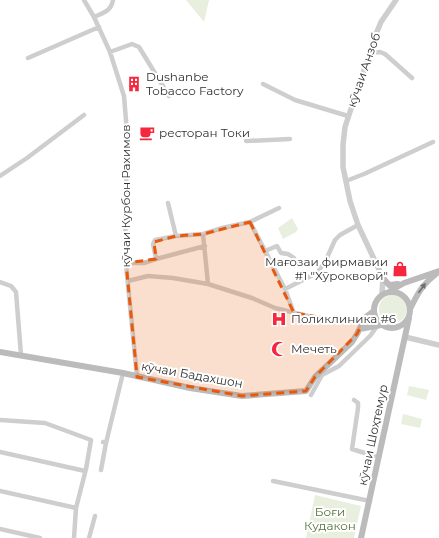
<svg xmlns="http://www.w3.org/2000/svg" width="439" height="538" font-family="Montserrat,sans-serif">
<rect width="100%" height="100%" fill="#fff"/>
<!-- green -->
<path fill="#e8efde" d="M186 0H209L204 22Z
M292 218 298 229 296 232 283 239 278 228Z
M379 309a14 14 0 1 1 28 0a14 14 0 1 1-28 0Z
M409 386 429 390 426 400 407 395Z
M403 414 422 419 420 428 401 424Z
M315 495 361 506 354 538H306Z"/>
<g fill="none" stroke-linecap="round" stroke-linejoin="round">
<!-- minor -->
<path stroke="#cecece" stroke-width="4.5" d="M84 0 94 17 110 52 124 96 128 145 125 205 126 265 137 377
M94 17C104 13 111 11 113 0
M110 52 132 44 139 47 169 96
M369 53 380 52 385 54 412 78
M28 58 99 27
M263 84 295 100 348 116
M246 141 290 139
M0 176 27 158 84 115
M346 181 364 174 433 142
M168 203 176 236
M250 222 285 289 294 313
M203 234 208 284
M265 251 277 246 281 253 288 254 294 258
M156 259 205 246
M126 263H144L156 259 153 244 155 240 176 236 203 234 222 228 250 222 279 208
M317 273 326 279 333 278
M128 281 148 276 173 278 208 284 252 298 275 308 308 316 341 321 364 320
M0 282 11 286 16 292 21 355
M285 289 317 273 326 260 335 240 340 235 358 225
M311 395 322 375 339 366 370 336 378 325
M354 400 358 403V408L352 449 374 456
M0 420 45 423 91 440 86 469 76 508 74 538
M103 442 106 443 123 373
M0 452 85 471
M101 470 106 443
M273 481 370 501
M0 491 76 508
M0 529 40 538
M89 538 95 516"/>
<!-- tertiary -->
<path stroke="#cecece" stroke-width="5.5" d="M382 294 383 278 358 225 350 201 343 167V145L345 127 376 34 381 22 396 0
M405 337 439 345"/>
<!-- secondary -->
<path stroke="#bbb" stroke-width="6" d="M383 278 389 285 398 284
M390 291 404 283 439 271
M374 310a18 18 0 1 1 36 0a18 18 0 1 1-36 0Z
M410 309C418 293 422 285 436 274
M360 329 381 325
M0 352 123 373 190 388 242 396 306 391 315 377 352 342 357 334 366 317 374 311
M361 538 409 318"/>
</g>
<!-- one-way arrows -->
<defs><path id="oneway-solid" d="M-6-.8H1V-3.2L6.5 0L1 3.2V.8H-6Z"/></defs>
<use fill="#6f6f6f" href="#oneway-solid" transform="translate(422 288) rotate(-54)"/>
<!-- marked area -->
<path fill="#e8590c" fill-opacity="0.2" stroke="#e8590c" stroke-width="3" stroke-dasharray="8 5" stroke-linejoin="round" d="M250 222 294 313 341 321 364 320 357 334 315 377 306 391 242 396 137 377 126 263 156 259 154 242 176 236 203 234Z"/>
<!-- icons -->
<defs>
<g id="building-bare" transform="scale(1.2)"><path d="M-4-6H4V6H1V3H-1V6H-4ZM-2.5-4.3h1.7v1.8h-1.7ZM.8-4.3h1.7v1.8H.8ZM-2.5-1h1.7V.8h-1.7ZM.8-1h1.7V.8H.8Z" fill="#f4273d" stroke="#fff" stroke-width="2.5" paint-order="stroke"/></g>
<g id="cafe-bare" transform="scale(1.2)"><path d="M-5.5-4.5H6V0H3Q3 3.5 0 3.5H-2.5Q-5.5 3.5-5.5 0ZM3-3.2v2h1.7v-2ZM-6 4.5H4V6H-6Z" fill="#f4273d" stroke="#fff" stroke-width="2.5" paint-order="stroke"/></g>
<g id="shop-bare" transform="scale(1.2)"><path d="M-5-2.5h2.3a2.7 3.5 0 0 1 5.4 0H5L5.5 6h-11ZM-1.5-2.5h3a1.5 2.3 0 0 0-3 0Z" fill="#f4273d" stroke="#fff" stroke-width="2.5" paint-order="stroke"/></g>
<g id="hospital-bare" transform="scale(1.2)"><path d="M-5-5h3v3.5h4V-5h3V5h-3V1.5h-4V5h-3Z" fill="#f4273d" stroke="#fff" stroke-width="2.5" paint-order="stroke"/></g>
<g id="mosque-bare" transform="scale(1.2)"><path d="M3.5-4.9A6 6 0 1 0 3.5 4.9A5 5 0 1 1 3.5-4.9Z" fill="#f4273d" stroke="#fff" stroke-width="2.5" paint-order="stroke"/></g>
</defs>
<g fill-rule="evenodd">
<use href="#building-bare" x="134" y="84"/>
<use href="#cafe-bare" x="147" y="133"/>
<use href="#shop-bare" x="400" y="269"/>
<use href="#hospital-bare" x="279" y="319"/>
<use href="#mosque-bare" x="279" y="349"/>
</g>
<g text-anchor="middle" stroke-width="4" stroke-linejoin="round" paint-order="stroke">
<!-- street labels -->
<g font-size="12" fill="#313131" stroke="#fff">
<text transform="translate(364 70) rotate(-71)" y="4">кӯчаи Анзоб</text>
<text transform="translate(126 196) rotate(-90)" y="4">кӯчаи Курбон Рахимов</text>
<text transform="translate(192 375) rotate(10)" y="4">кӯчаи Бадахшон</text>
<text transform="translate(373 435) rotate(-78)" y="4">кӯчаи Шоҳтемур</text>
</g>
<!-- poi labels -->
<g font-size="12" fill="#313131" stroke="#fff" text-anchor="start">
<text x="146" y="81">Dushanbe<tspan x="146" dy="14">Tobacco Factory</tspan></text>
<text x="159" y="137">ресторан Токи</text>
<text x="388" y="266" text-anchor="end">Мағозаи фирмавии<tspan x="388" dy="14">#1 "Хӯрокворӣ"</tspan></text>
<text x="291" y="323">Поликлиника #6</text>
<text x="291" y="353">Мечеть</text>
</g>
<!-- park labels -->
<g font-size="12" fill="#55713a" stroke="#fff">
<text x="330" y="516">Боғи<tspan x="330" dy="14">Кудакон</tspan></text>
</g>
</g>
</svg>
